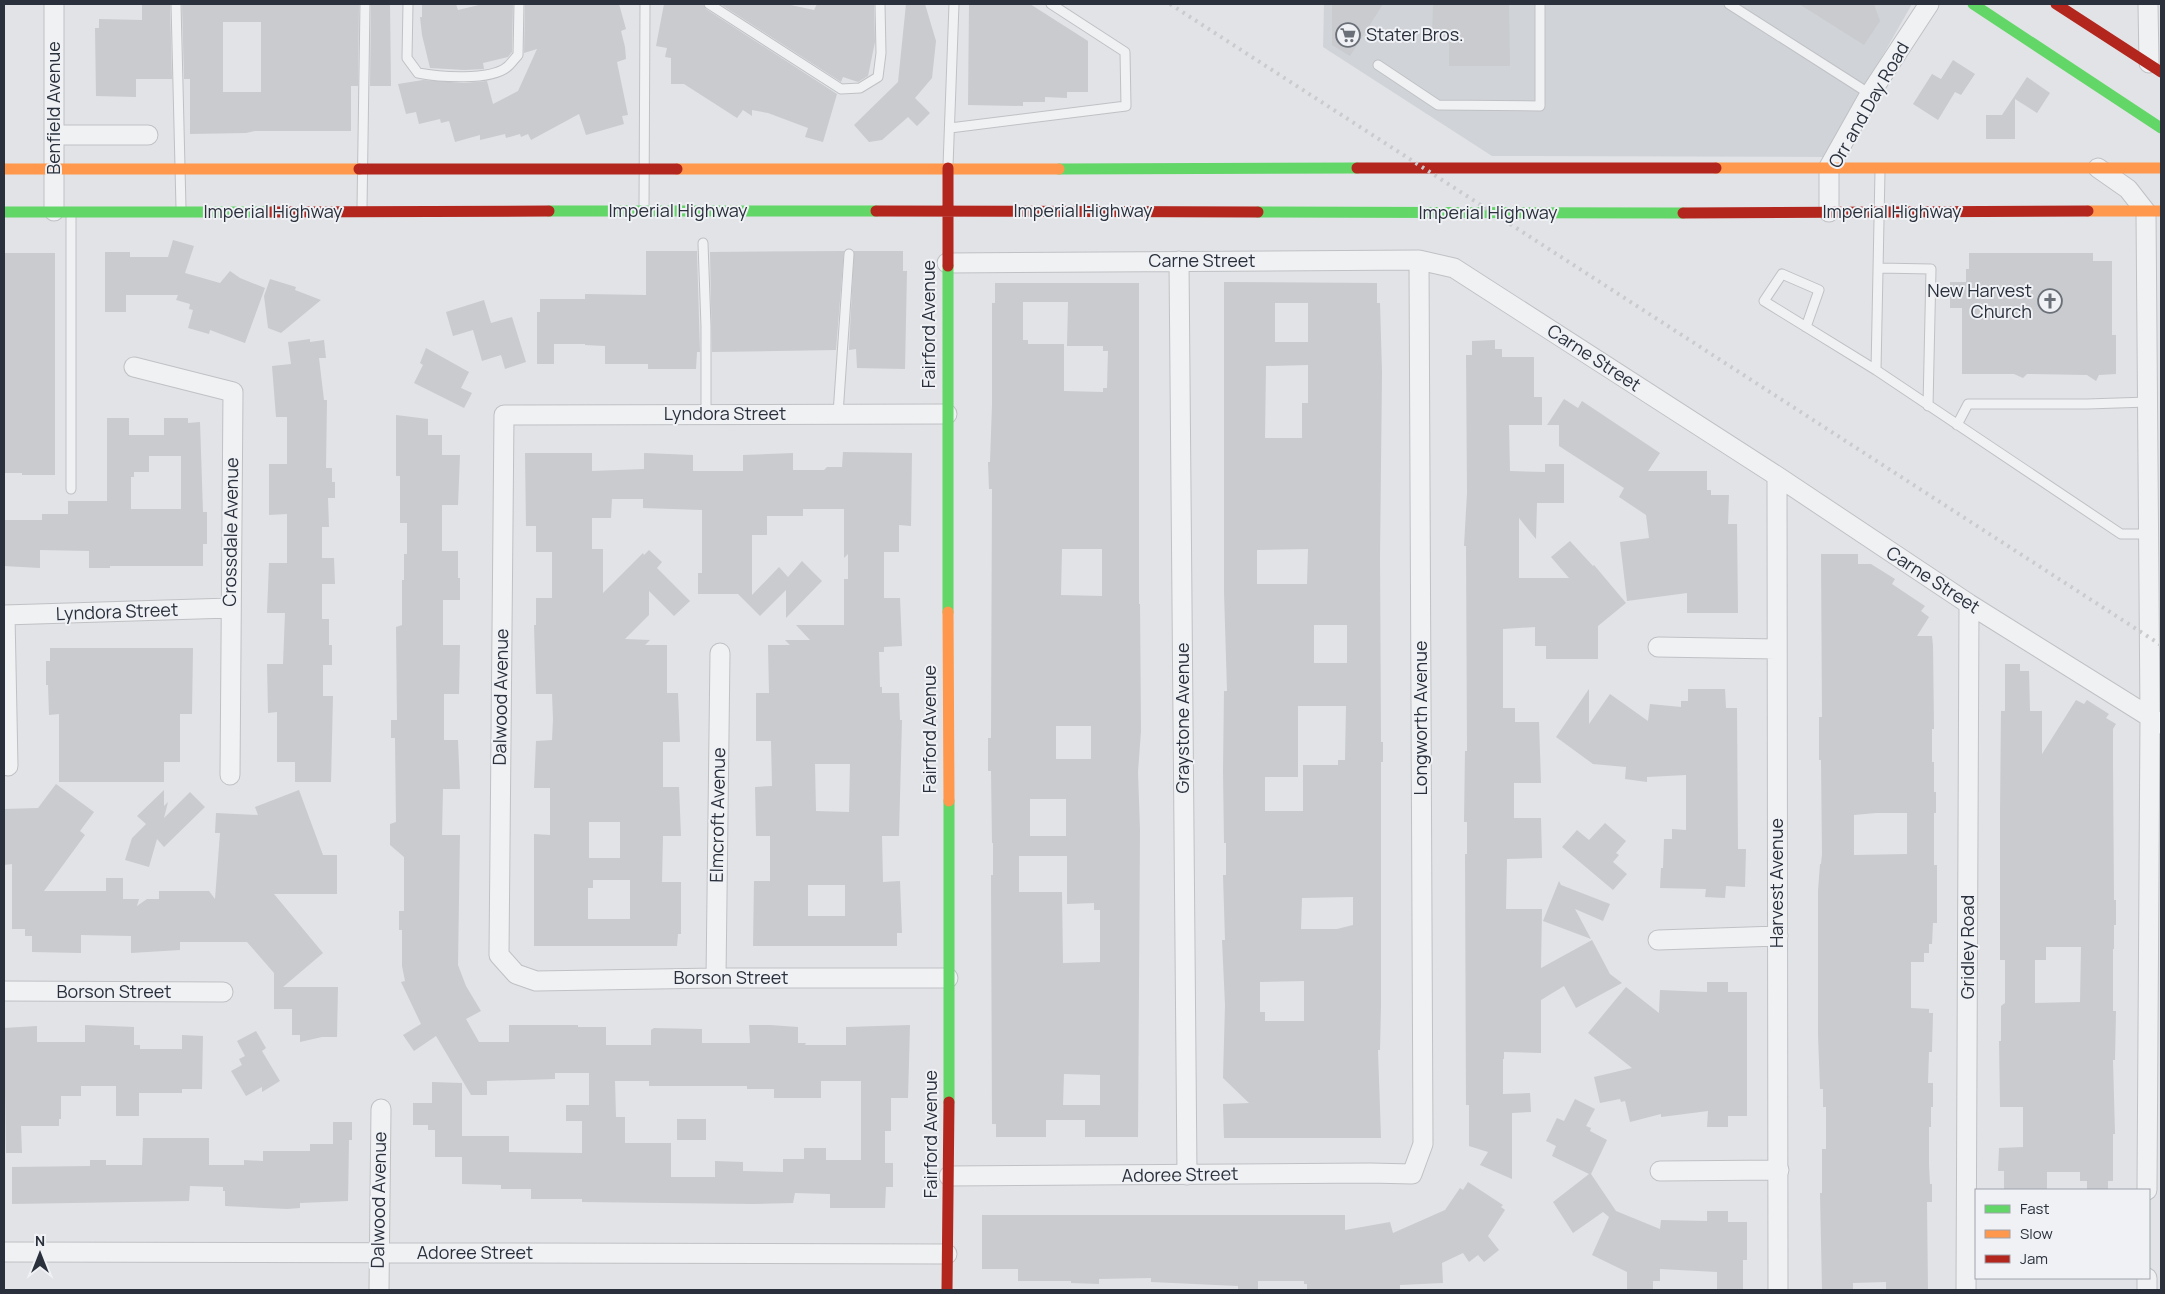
<svg xmlns="http://www.w3.org/2000/svg" width="2165" height="1294" font-family="Manrope,sans-serif">
<rect width="100%" height="100%" fill="#e1e3e6"/>
<!-- built -->
<path fill="#d0d3d8" d="M1324 4H1912L1825 157 1492 156 1323 47Z"/>
<!-- building -->
<path fill="#c9cbce" fill-rule="evenodd" d="M142 4H170L172 79H136V97L96 96 95 28H99V19L142 20Z
M182 4H359L358 86H351V131H255L246 133 190 134V79H184ZM223 22H261V92H223Z
M371 4H390L391 86H370Z
M422 4H456L458 10 483 4H513L512 52 508 57 483 63 484 69 464 70 430 68 422 35 420 17H422Z
M525 4H619L626 29 621 31 625 47 626 59 617 62 628 115 622 116 624 124 586 135 579 114 531 140 528 134 521 137 520 134 506 138 505 134 480 140V135L455 142 449 121 441 123 440 119 419 124 416 112 406 114 398 84 423 80 464 83 487 81 493 104 518 91 537 49 524 53Z
M664 4H703L706 9 837 94 823 142 805 137 808 128 768 113 752 110V116L743 110 737 118 684 84H671V58L665 57 667 48 656 46Z
M720 4H786L814 10 817 4H874L875 42 868 76 858 82 843 77 841 82Z
M906 4H925L936 41 932 78 915 98 930 113 917 126 908 117 882 140 869 142 854 125 898 82Z
M969 4H1030L1088 41V92H1067V98L1045 97V102H1023V106L968 105Z
M1332 4H1383L1350 56 1332 45Z
M1433 4H1509L1510 66H1449V36H1432Z
M1799 4H1874L1880 21 1864 45Z
M1953 60 1975 74 1961 95 1955 92 1938 120 1913 104 1932 74 1941 79Z
M2027 77 2050 93 2037 113 2015 99V139H1986V115H2002Z
M173 240 194 246 185 273 220 283 230 271 240 278 265 288 245 343 210 330 209 334 188 328 193 310 189 309 190 304 176 300 178 295H126V312H105V252H130V257H168Z
M646 251H697L700 352H697L696 369H648V364H605V346L585 345V344H554V364H537V312H540V299H585V294L646 295Z
M844 251 836 350 712 352 710 252Z
M854 251H903V271H907L905 369 857 368 856 349 849 350Z
M4 253H55V475H22V473H4Z
M1969 253H2093V261H2112V335H2116V374L2099 375 2096 381 2087 375 2027 374 2023 378 2014 374H1962V308H1950V282H1966V269H1969Z
M270 279 296 287 295 290 321 300 281 333 268 328 264 296Z
M1224 282 1377 283V303H1380L1382 373 1380 557 1381 742H1383V762H1381V1005L1380 1050H1378L1381 1138H1224L1223 1104 1249 1103 1223 1078 1225 1005 1222 940H1225L1223 875H1226V843H1224L1223 771 1224 691H1227L1224 592ZM1275 303H1308V342H1275ZM1308 365V403H1302V438H1265L1266 366ZM1308 549 1307 584H1257V550ZM1314 625H1347V663H1314ZM1298 706H1346L1345 760H1338V765H1303V811H1265V777H1298ZM1353 897V925L1337 929H1301L1302 898ZM1304 981V1021H1265V1012H1260V982Z
M995 283H1139V604H1140L1141 731 1138 772 1140 831 1138 1137H1085V1120H1046V1137H996V1124H992L991 875H993V843H992L991 771H988V738H991L992 489H989L988 462H990L992 405V303H995ZM1023 302H1068L1067 346H1103V351H1108L1107 388H1103V392L1064 391V344H1028V340H1023ZM1062 549H1102V596L1061 595ZM1056 726H1091V759H1056ZM1030 799H1066V836H1030ZM1019 856H1067V904L1094 903V910H1100V962L1063 963 1062 892H1019ZM1064 1074 1100 1075V1105H1063Z
M484 300 491 323 512 317 526 362 505 369 501 355 482 361 473 330 453 336 446 312Z
M310 339V342L324 340 326 358H319L324 400H327L326 468H332V482H335V498H328L329 527H322V558H334L335 584H322V619H329V645H332V665H323V696H333L331 782H295V762H277V712L268 713 267 664H283L285 613H267L269 563H287V514L269 515V464H287V417H276L272 366 291 364 288 342Z
M1495 340V349H1502V357H1534V397H1542V425H1509L1510 471 1545 472V464H1564V503H1537L1536 539 1519 518V578H1569L1551 557 1570 541 1593 566 1594 565 1626 603 1598 626V659H1546V646H1535V627L1503 629V708H1515V722H1539L1541 783H1514V818H1541L1542 858 1507 859 1506 909H1542L1541 968 1592 940 1610 974 1622 983 1576 1008 1564 986 1541 1000V1053L1504 1052V1059H1503V1094L1530 1093 1531 1112 1512 1113V1179L1480 1165 1488 1152 1469 1146V1105H1466L1465 854H1467V822H1464L1465 751H1467L1466 546H1464L1467 493 1466 355H1472V341Z
M426 348 469 372 461 388 472 393 464 408 414 383 423 365 420 363Z
M1564 399 1578 408 1582 401 1660 453 1648 471H1707V490H1711V495H1729L1728 524H1737L1738 613H1687V593L1627 601 1620 542 1649 538 1646 515 1619 497 1624 488 1559 446V425H1547Z
M396 415 428 419V435H442V455H460L458 505H442V551H458V578H460V600H443V645H460L459 694H444V740H458L460 789H443L442 835H460L458 965 466 986 481 1011 466 1019 479 1042H509V1025H578V1027H606V1045H651V1030L654 1028 702 1029V1043H750L749 1025H770L798 1027V1043H806L805 1045H846V1027L910 1025 908 1098H891V1131H885V1163H893V1187H886L885 1208H830V1194L795 1193 793 1203 754 1204 582 1202V1199H531V1189H501V1185L462 1184V1157H435V1130H428V1125H413V1103H432V1082L462 1083V1136H509V1152L582 1153V1121H566V1105H589V1073H555V1079L487 1081V1095H471L436 1036 414 1051 403 1035 421 1024 401 982 405 981 402 966V930H399V911H404V857L390 845V824L396 822 395 738H391V720H397L396 627 402 625V580H404V554H407V523H400V476H396ZM615 1081H649V1086H747V1089H774V1098H821V1081H861V1160H826V1148H804V1159H783V1172L743 1171V1162L715 1161V1177H671V1143H625V1117H616Z
M107 418H129V435H164V418H188V423L200 422 203 512H207V544H203V566H110V568H89V551L40 550V568L4 566V520H42V514H68V501H107ZM149 456H181V509H131V477H134V472H149Z
M843 452 912 453 911 526 899 525V552H884V598H900L902 646 884 647V652H879L880 687H882V693H899L900 720H902L899 836H882L883 882 900 881 902 933H897V946H753L754 881H770V836H756L755 787 772 786 771 741H756V693H769L768 645H790L785 640H810L796 625H844V579H848V554L844 558V509H803V516H767V535H752V595L779 567 788 577 802 561 822 581 786 618V590L760 616 738 594H698V573H702V510L643 508V499H612L611 518H592V549H603V593L643 553 644 555 649 550 662 562 657 568 690 601 674 616 649 591V615L625 639 650 640 645 645H667V693H678L680 742H663V787H679L681 836H663L662 882H681V934H678L677 946H534V834L550 835V788H534L536 741 552 740 553 719 552 694H536L534 625H536V598H552V552H536V526H526L525 453H592V471L644 469V453L693 455V471H743V455L793 453V470H824L827 467H842ZM815 764H850L849 812 816 811ZM589 822H620V858H589ZM593 880H630V919H588V888H593ZM808 885H845V916H808Z
M1821 554H1858V564H1871L1895 579 1892 584 1925 606 1921 611 1929 617 1917 636H1932L1933 646 1934 729H1932V762H1934V792H1936V813H1934V865H1937V923H1933L1932 944H1929V953H1924V962H1911V1008L1929 1009V1013H1933L1932 1052H1929L1928 1083H1933V1107H1931V1127H1929V1165L1930 1184H1932V1202H1927L1928 1290 1886 1289V1282L1853 1283V1290H1822L1820 1193H1822V1149H1826V1107H1823V1089H1820L1818 1034V891L1820 864H1821L1822 854 1821 760H1819V717H1822ZM1876 813H1907V854L1854 855V815Z
M50 648H193L192 714H180V762H164V782H59V714L49 715 48 685H46V661H50Z
M2005 664H2020V671H2029L2030 711H2042V754L2076 700 2084 704 2087 700 2109 714 2106 718 2116 724 2113 729V766L2114 900H2116V925H2114V949H2113V1011H2116L2115 1060H2113L2115 1134H2113V1181H2108V1190H2087V1181H2080V1172H2047V1190H2004V1171H1998L1999 1148 2023 1147V1107H2000L1999 1041H2001V1006L2005 1003V960H2000V813L2001 711H2005ZM2046 947H2081L2080 1002 2035 1003V960H2046Z
M1589 689V724L1610 694 1648 721 1650 704 1681 707V701H1688V689H1725L1726 708H1737L1738 849H1746L1745 887 1726 886 1725 898 1705 897 1706 889 1660 888 1661 868H1663L1664 839H1672V829L1686 830V775L1647 777V782L1625 779 1626 767 1593 764 1556 737Z
M56 784 94 812 80 831 85 835 44 891H106V878H123V899H139L137 906 147 899H159V891H209L215 899 220 833H215L216 813 258 815 255 807 299 790 323 855H337V894H274L323 953 283 987H338L337 1037H322L300 1042V1035H292V1009H274V973L247 942H180V950L131 953V936L81 935V953L32 952V936H25V929H12V864L4 865V809L38 808Z
M164 790V806L168 802 164 818 190 792 205 807 164 847 157 839 149 867 125 860 132 838 146 824 137 816Z
M1605 823 1626 841 1616 853 1619 855 1613 862 1627 874 1613 890 1562 847 1577 830 1589 840Z
M1559 881 1561 885 1610 904 1603 921 1575 909 1591 939 1543 921Z
M1707 982H1728V992H1747V1116H1728V1127H1707L1708 1111 1661 1117V1114L1630 1122 1625 1101 1621 1102 1620 1099 1600 1103 1594 1077 1632 1068 1588 1033 1626 987 1659 1013 1660 990 1707 992Z
M85 1025 134 1027V1045H140V1049H182V1035L203 1036 202 1089H182V1093H139V1116H116V1086H81V1096H61V1119H59V1126H21L22 1153H6L4 1028 37 1026V1042H85Z
M256 1031 266 1048 262 1051 280 1081 262 1092V1087L246 1096 231 1071 242 1065 239 1059 245 1056 237 1041Z
M1575 1099 1595 1109 1586 1126 1591 1128 1590 1131 1607 1140 1591 1174 1616 1211 1660 1229 1661 1220 1707 1221V1211H1728V1222H1747V1260H1743V1290H1717V1272L1660 1269V1281H1653V1290H1627V1272L1592 1255 1609 1217 1603 1212 1573 1233 1553 1202 1589 1174 1552 1156 1556 1146 1546 1141 1557 1118 1564 1121Z
M677 1119H706V1140H677Z
M333 1122H352V1140H349L348 1201 300 1203V1208L287 1209 225 1206V1191H223V1187L190 1186 189 1201 12 1204V1167L90 1166V1160H106V1165H142L143 1138H209V1165H244V1160L263 1161V1151H310V1144H333Z
M1468 1182 1503 1205 1501 1207 1505 1210 1488 1236 1499 1250 1484 1262 1478 1255 1469 1262 1463 1253 1442 1263 1443 1283 1400 1285V1290H1307V1284H1304V1281H1258V1290H1238V1286L1151 1282V1278L1099 1279V1284L1071 1283V1281H1018V1269H982V1215H1345V1230L1390 1222 1393 1233 1445 1210 1460 1188 1463 1190Z"/>
<g fill="none" stroke-linecap="round" stroke-linejoin="round">
<!-- lane casing -->
<g stroke="#bfc1c4" stroke-width="11">
<path id="lane" d="M176 4 181 208
M408 4 407 58 418 73C439 77 490 81 507 67 511 64 514 59 518 55L519 4
M709 4 841 89 860 88 878 77 881 53 880 4
M1729 4 1870 94
M1378 65 1438 105 1540 106V4
M950 128 1126 106 1125 52 1051 4
M948 166 954 4
M1880 171 1876 370 2121 534H2149
M362 208 365 4
M644 209 645 4
M71 214V489
M703 243 706 326V415
M1879 268 1931 269 1928 406
M1806 327 1819 290 1782 274 1764 301 1876 370
M838 414 849 254
M1957 425 1968 404H2087L2148 402"/>
</g>
<!-- street casing -->
<g stroke="#bfc1c4" stroke-width="21">
<path id="street" d="M54 4V211
M2148 4 2149 63
M54 135H148
M2098 168 2128 189 2146 212 2150 716 2147 1190
M1829 212V167L1870 94 1929 4
M1179 261 1187 1175
M947 263 1419 260 1454 268 1777 476 1969 604 2161 724
M134 367 233 392 230 775
M947 414 504 415 499 955 516 974 536 981 716 978H948
M1777 476 1778 1290
M4 615 230 608
M5 615 8 766
M1658 647 1776 649
M1658 940 1778 936
M716 978 720 653
M4 991 223 992
M1660 1171 1779 1170
M949 1176 1370 1173 1412 1174 1423 1144 1419 260
M4 1252 947 1254
M379 1290 381 1109
M1966 1290 1969 604
M2147 1290V1278"/>
</g>
<!-- lane -->
<use href="#lane" stroke="#f0f1f3" stroke-width="9"/>
<!-- street -->
<use href="#street" stroke="#f0f1f3" stroke-width="19"/>
<!-- fast -->
<path stroke="#63d668" stroke-width="11" d="M1973 4 2161 128
M1059 169 1357 168
M549 211H876
M4 212H271
M1258 212 1683 213
M948 266V612
M949 801V1102"/>
<!-- slow -->
<path stroke="#ff974d" stroke-width="11" d="M1716 168H2161
M4 169H359
M677 169H1059
M2088 211H2161
M948 612 949 801"/>
<!-- jam -->
<path stroke="#b3261e" stroke-width="11" d="M2056 4 2161 72
M948 168V266
M1357 168H1716
M359 169H677
M876 211 1258 212
M271 212 549 211
M1683 213 2088 211
M947 1290 949 1102"/>
<!-- rail -->
<path stroke="#c9cbcd" stroke-width="4" stroke-dasharray="2.5 5" stroke-linecap="butt" d="M1170 4 2161 645"/>
</g>
<!-- icons -->
<defs>
<g id="supermarket-ring" transform="scale(1.25)"><circle r="9.5" fill="#eff1f5" stroke="#6a6f78" stroke-width="1.5"/><path d="M-6-5.5h2.5l.6 2H6L4.5 2H-2.5L-4.4-4H-6ZM-1.5 3.2a1.3 1.3 0 1 0 .1 0ZM3 3.2a1.3 1.3 0 1 0 .1 0Z" fill="#6a6f78"/></g>
<g id="church-ring" transform="scale(1.25)"><circle r="9.5" fill="#eff1f5" stroke="#6a6f78" stroke-width="1.5"/><path d="M-1.2-6h2.4v3.5h3.3v2.4h-3.3V6h-2.4V-.1h-3.3v-2.4h3.3Z" fill="#6a6f78"/></g>
</defs>
<g fill-rule="evenodd">
<use href="#supermarket-ring" x="1348" y="35"/>
<use href="#church-ring" x="2050" y="301"/>
</g>
<g text-anchor="middle" stroke-width="4" stroke-linejoin="round" paint-order="stroke">
<!-- poi labels -->
<g font-size="18" fill="#2a313c" stroke="#eff1f5" text-anchor="start">
<text x="1366" y="41">Stater Bros.</text>
<text x="2032" y="297" text-anchor="end">New Harvest<tspan x="2032" dy="21">Church</tspan></text>
</g>
<!-- street labels -->
<g font-size="18" fill="#2a313c" stroke="#eff1f5">
<text transform="translate(1869 105) rotate(-60)" y="6">Orr and Day Road</text>
<text transform="translate(54 108) rotate(-90)" y="6">Benfield Avenue</text>
<text x="678" y="217">Imperial Highway</text>
<text x="1083" y="217">Imperial Highway</text>
<text x="273" y="218">Imperial Highway</text>
<text x="1892" y="218">Imperial Highway</text>
<text x="1488" y="219">Imperial Highway</text>
<text x="1202" y="267">Carne Street</text>
<text transform="translate(929 324) rotate(-90)" y="6">Fairford Avenue</text>
<text transform="translate(1594 358) rotate(33)" y="6">Carne Street</text>
<text x="725" y="420">Lyndora Street</text>
<text transform="translate(231 532) rotate(-89)" y="6">Crossdale Avenue</text>
<text transform="translate(1933 580) rotate(33)" y="6">Carne Street</text>
<text transform="translate(117 612) rotate(-2)" y="6">Lyndora Street</text>
<text transform="translate(501 697) rotate(-89)" y="6">Dalwood Avenue</text>
<text transform="translate(1183 718) rotate(-90)" y="6">Graystone Avenue</text>
<text transform="translate(1421 718) rotate(-90)" y="6">Longworth Avenue</text>
<text transform="translate(930 729) rotate(-90)" y="6">Fairford Avenue</text>
<text transform="translate(718 815) rotate(-89)" y="6">Elmcroft Avenue</text>
<text transform="translate(1777 883) rotate(-90)" y="6">Harvest Avenue</text>
<text transform="translate(1968 947) rotate(-90)" y="6">Gridley Road</text>
<text x="731" y="984">Borson Street</text>
<text x="114" y="998">Borson Street</text>
<text transform="translate(931 1134) rotate(-90)" y="6">Fairford Avenue</text>
<text transform="translate(1180 1175) rotate(-1)" y="6">Adoree Street</text>
<text transform="translate(379 1200) rotate(-89)" y="6">Dalwood Avenue</text>
<text x="475" y="1259">Adoree Street</text>
</g>
</g>
<!-- border -->
<rect width="2165" height="1294" fill="none" stroke="#2a313c" stroke-width="10"/>
<!-- legend -->
<rect x="1975" y="1189" width="175" height="90" fill="#eff1f5" stroke="#a0a4ab"/>
<rect x="1985" y="1205" width="25" height="8" fill="#63d668" stroke="#a0a4ab"/>
<text x="2020" y="1214" font-size="15" fill="#2a313c">Fast</text>
<rect x="1985" y="1230" width="25" height="8" fill="#ff974d" stroke="#a0a4ab"/>
<text x="2020" y="1239" font-size="15" fill="#2a313c">Slow</text>
<rect x="1985" y="1255" width="25" height="8" fill="#b3261e" stroke="#a0a4ab"/>
<text x="2020" y="1264" font-size="15" fill="#2a313c">Jam</text>
<!-- north arrow -->
<g transform="translate(40 1254)" stroke="#eff1f5" stroke-width="4" paint-order="stroke">
<path d="M0-4L9 19L0 12L-9 19Z" fill="#2a313c"/>
<text y="-8" font-size="14" font-weight="bold" text-anchor="middle" fill="#2a313c">N</text>
</g>
</svg>
